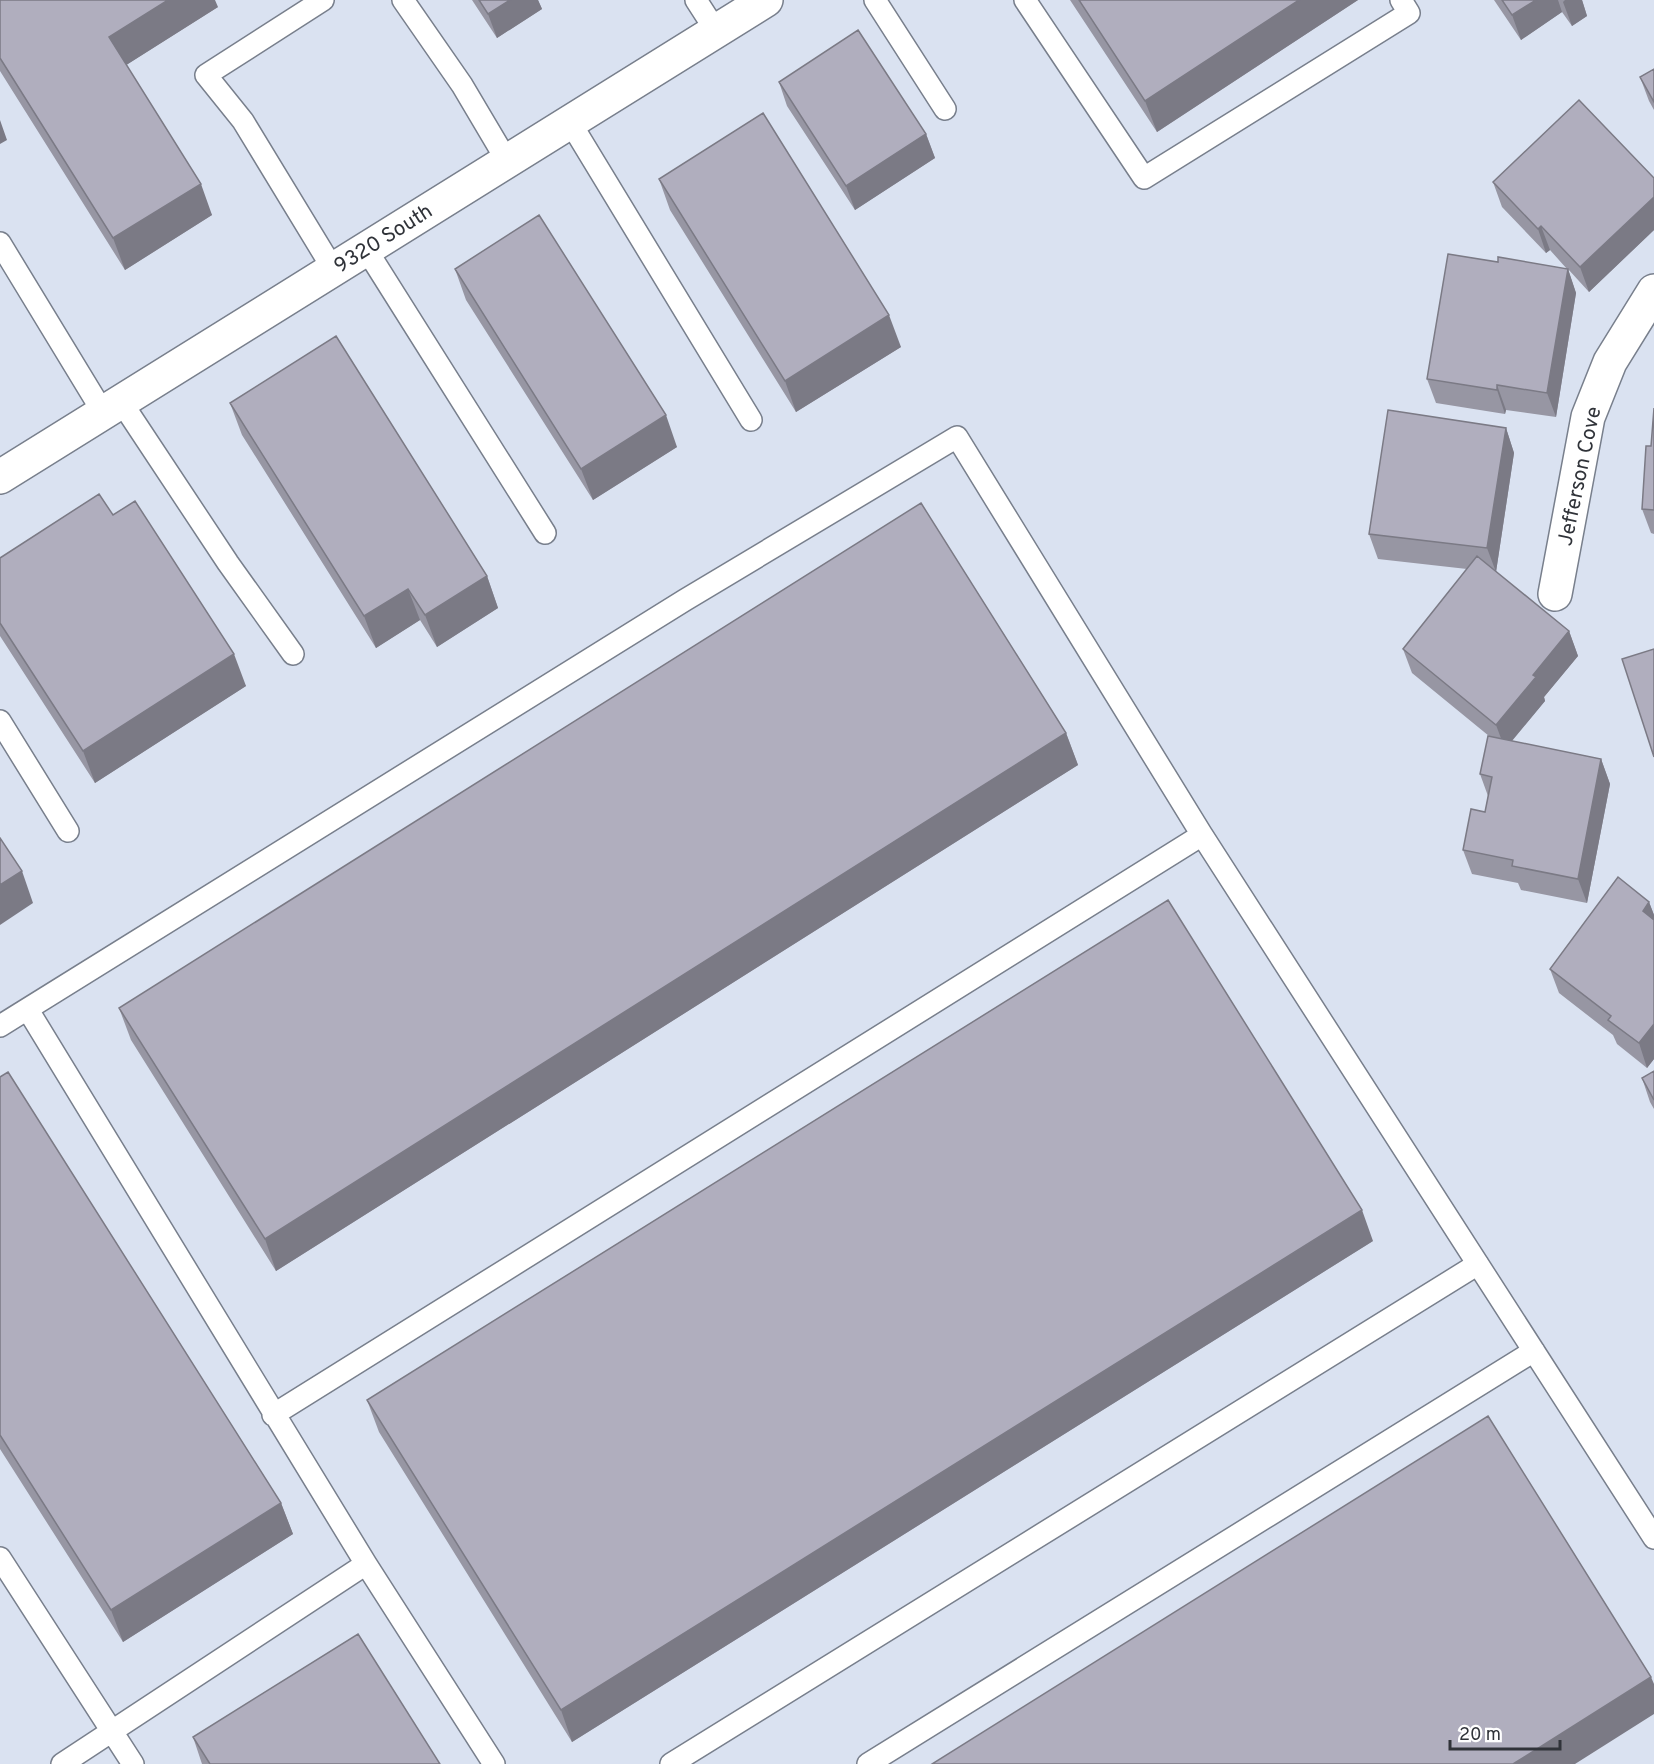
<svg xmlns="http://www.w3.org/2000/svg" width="1654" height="1764" font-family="Overpass,sans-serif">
<rect width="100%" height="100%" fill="#dae2f1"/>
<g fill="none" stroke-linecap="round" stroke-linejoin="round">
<!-- lane casing -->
<g stroke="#787f8c" stroke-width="24">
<path id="lane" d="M323 0 206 75 243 121 333 269
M403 0 462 85 507 161
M696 0 716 31
M875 0 945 109
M1025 0 1144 178 1409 13 1401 0
M570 122 751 420
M0 243 104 414
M366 249 545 533
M122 403 228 563 293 654
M0 721 68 831
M28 1010 366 1564 494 1764
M0 1026 685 600 957 437 1202 835
M273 1415 1202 835 1654 1538
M0 1558 133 1764
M62 1764 366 1564
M671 1764 1478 1264
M868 1764 1534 1351"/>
</g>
<!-- street casing -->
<g stroke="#787f8c" stroke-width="36">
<path id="street" d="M0 477 766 0
M1555 594 1588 417 1610 362 1654 291"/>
</g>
<!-- lane -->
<use href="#lane" stroke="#fff" stroke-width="21"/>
<!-- street -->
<use href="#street" stroke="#fff" stroke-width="33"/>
</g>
<!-- wall -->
<path fill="#9796a3" d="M0 0 218 7 126 65 212 215 125 270 0 71Z
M472 0H538L542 9 497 38Z
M1070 0H1358L1157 132Z
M1494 0H1582L1587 16 1572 26 1562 12 1521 40Z
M1654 69V110L1649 101 1640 77Z
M779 82 926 134 935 158 855 210 787 106Z
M1654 178V230L1589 292 1568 269 1576 293 1556 417 1506 410 1505 414 1436 403 1427 379 1498 262 1567 269 1550 250 1546 253 1502 207 1493 182Z
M659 179 901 347 796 412 670 210Z
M455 269 677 447 593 500 466 300Z
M230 403 487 576 498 608 437 647 420 620 376 648 242 435Z
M1654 408V534L1651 533 1642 509 1651 446Z
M1506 428 1514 453 1496 572 1569 631 1578 656 1544 697 1545 701 1512 741 1601 759 1610 784 1587 903 1521 890 1518 883 1472 874 1463 850 1485 812 1488 796 1480 774 1489 736 1412 673 1403 649 1467 569 1378 559 1369 534Z
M113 515 246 686 95 783 0 636V558Z
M1066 733 1078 765 276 1271 131 1040 119 1008Z
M1649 902 1654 915V1059L1647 1068 1617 1044 1613 1035 1559 993 1550 969Z
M1654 1071V1109L1650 1102 1642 1078Z
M0 1077 281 1503 293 1534 123 1642 0 1449Z
M1373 1241 572 1742 379 1432 367 1400Z
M193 1737 440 1764H202Z"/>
<!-- shaded-wall -->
<path fill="#7b7a85" d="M168 0H215L218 7 120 69 109 37Z
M510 0H538L542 9 497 38 488 14Z
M1299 0H1358L1157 132 1145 101Z
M1536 0H1558L1562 12 1521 40 1512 15Z
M1565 0H1582L1587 16 1572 26 1563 2Z
M0 120 7 140 0 144Z
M926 134 935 158 855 210 846 186Z
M201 184 212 215 125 270 113 238Z
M1654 197V230L1589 292 1580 267Z
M1541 226 1550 250 1546 253 1538 229Z
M1568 269 1576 293 1556 417 1547 393Z
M889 315 901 347 796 412 785 381Z
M1497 385 1506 410 1505 414 1497 390Z
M666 415 677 447 593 500 581 469Z
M1506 428 1514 453 1496 572 1487 548Z
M487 576 498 608 437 647 425 615Z
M408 589 420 620 376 648 364 616Z
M1569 631 1578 656 1544 697 1545 701 1505 749 1496 725 1533 675Z
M234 654 246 686 95 783 83 751Z
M1066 733 1078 765 276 1271 265 1239Z
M1601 759 1610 784 1587 903 1578 879Z
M22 871 33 903 0 925V885Z
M1649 902 1654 915V932L1643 911Z
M1654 1024V1059L1647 1068 1639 1043Z
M1362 1210 1373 1241 572 1742 561 1710Z
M281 1503 293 1534 123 1642 111 1610Z
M1651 1677 1654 1684V1714L1575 1764H1513Z"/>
<!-- building -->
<path fill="#b0aebe" stroke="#7b7a85" stroke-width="1.5" d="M0 0H168L109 37 201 184 113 238 0 58Z
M479 0H510L488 14Z
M1079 0H1299L1145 101Z
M1502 0H1536L1512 15Z
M858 30 926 134 846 186 779 82Z
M1654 69V102L1640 77Z
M1579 100 1654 178V197L1580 267 1541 226 1538 229 1493 182Z
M763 113 889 315 785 381 659 179Z
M539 215 666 415 581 469 455 269Z
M1448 254 1498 262V257L1568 269 1547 393 1497 385V390L1427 379Z
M336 336 487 576 425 615 408 589 364 616 230 403Z
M1654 408V510L1642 509 1646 446H1651Z
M1388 410 1506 428 1487 548 1369 534Z
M99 494 113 515 135 501 234 654 83 751 0 623V558Z
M921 503 1066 733 265 1239 119 1008Z
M1477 556 1569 631 1533 675 1536 677 1496 725 1403 649Z
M1654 649V757L1622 659Z
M1488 736 1601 759 1578 879 1512 866 1513 860 1463 850 1471 809 1485 812 1492 777 1480 774Z
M0 838 22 871 0 885Z
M1618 877 1649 902 1643 911 1654 920V1024L1639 1043 1608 1020 1611 1016 1550 969Z
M1168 900 1362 1210 561 1710 367 1400Z
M1654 1071V1100L1642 1078Z
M8 1072 281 1503 111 1610 0 1435V1077Z
M1488 1416 1651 1677 1513 1764H932Z
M358 1634 440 1764H210L193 1737Z"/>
<g text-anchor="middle" stroke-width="5" stroke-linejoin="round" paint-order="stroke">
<!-- street labels -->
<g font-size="21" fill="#303339" stroke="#fff">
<text transform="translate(383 238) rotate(-32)" y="7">9320 South</text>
<text transform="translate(1579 476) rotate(-78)" y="7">Jefferson Cove</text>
</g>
</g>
<!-- scale -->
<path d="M1450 1740v9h110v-9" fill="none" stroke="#303339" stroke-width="3"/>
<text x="1459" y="1740" font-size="18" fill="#303339" stroke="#ffffff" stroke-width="4.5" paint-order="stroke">20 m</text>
</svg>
